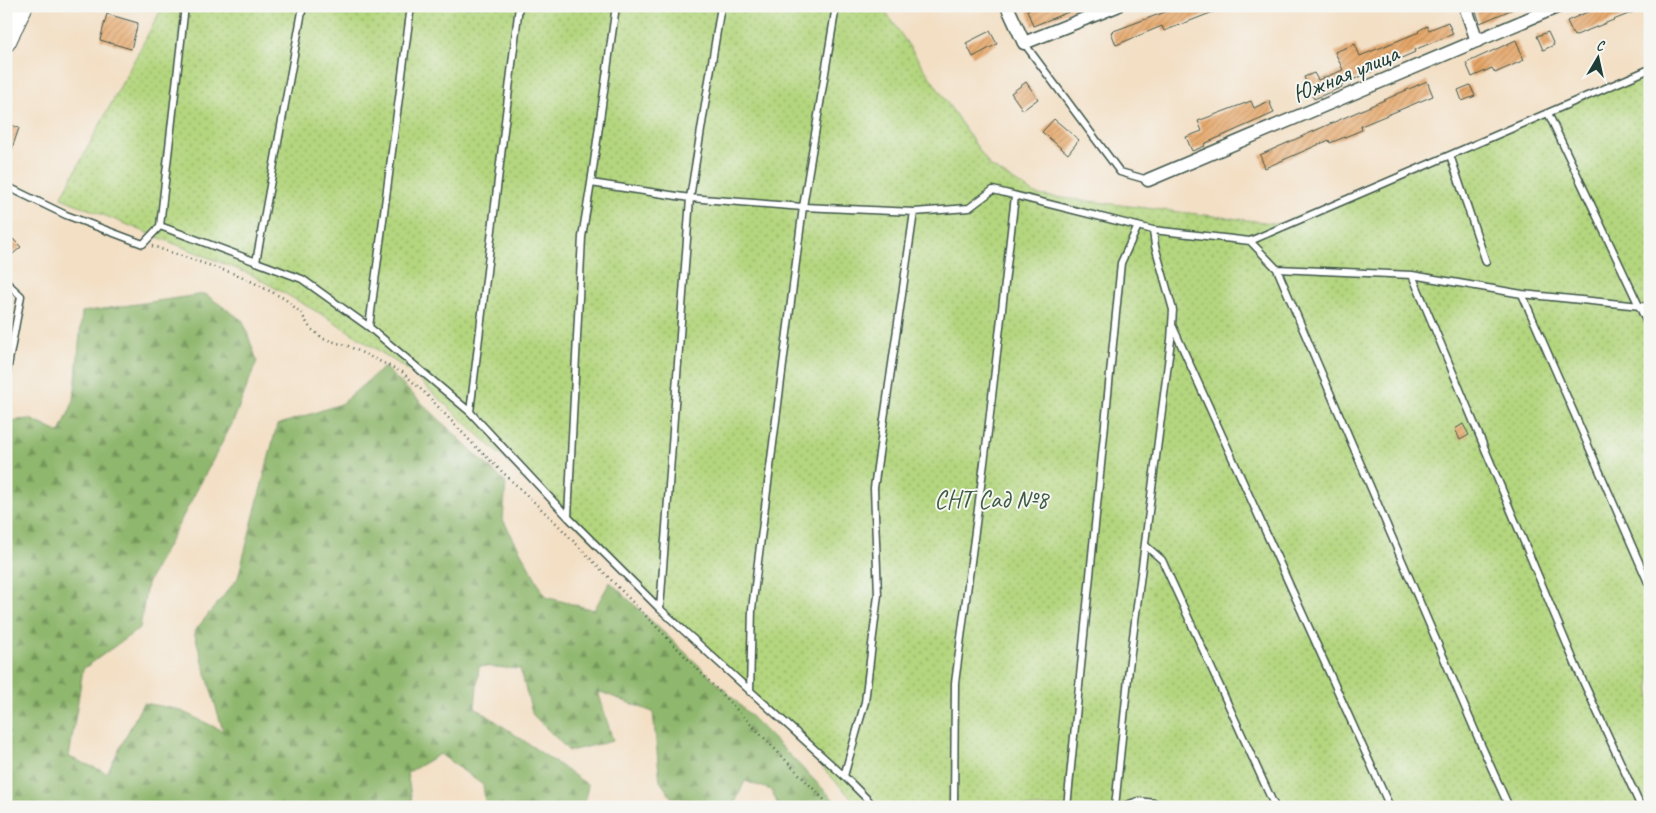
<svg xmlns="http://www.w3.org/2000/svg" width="1656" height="813" font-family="Caveat,sans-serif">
<defs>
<pattern id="grass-dots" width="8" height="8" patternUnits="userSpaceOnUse" patternTransform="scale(1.25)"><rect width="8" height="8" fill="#b4d67e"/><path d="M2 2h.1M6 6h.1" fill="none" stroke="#92af68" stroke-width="1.8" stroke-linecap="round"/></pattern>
<pattern id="forest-firs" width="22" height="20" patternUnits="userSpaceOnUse" patternTransform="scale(1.25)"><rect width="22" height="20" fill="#8fb76d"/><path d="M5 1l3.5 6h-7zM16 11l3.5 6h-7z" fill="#74965a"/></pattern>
<pattern id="building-hatch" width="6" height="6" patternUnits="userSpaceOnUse" patternTransform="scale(1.25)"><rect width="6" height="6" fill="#e7a769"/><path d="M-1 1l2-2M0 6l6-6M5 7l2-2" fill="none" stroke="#bb8957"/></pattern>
</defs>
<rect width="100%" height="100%" fill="#f6f6f2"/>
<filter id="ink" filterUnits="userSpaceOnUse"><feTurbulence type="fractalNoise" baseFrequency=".02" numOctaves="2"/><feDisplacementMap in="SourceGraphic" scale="10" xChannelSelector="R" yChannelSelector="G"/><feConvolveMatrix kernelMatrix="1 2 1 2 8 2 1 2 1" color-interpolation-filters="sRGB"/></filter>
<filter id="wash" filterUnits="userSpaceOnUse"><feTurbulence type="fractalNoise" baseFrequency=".0096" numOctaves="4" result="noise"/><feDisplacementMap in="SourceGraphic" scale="20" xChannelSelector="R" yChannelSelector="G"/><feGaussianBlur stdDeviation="1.12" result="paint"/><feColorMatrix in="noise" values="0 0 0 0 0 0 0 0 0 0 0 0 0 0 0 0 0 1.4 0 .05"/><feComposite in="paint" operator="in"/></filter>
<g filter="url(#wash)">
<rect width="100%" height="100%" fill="#f3dfc4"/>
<!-- grass -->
<path fill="url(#grass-dots)" stroke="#6a8a59" d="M163 6H882L990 166 1037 195 1280 224 1650 68V807H860L750 692 568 517 408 370 330 319 252 275 61 198Z"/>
<!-- forest -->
<path fill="url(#forest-firs)" stroke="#577a50" d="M205 294 243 321 257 361 233 422 147 584 140 628 83 669 69 757 107 773 143 703 177 709 223 731 194 632 238 578 277 425 341 404 384 367 506 483 503 520 546 597 594 610 610 582 725 690 841 807H779L771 790 745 781 733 807H696L699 802 671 797 660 781 653 712 598 691 613 741 569 751 533 715 520 669 479 666 475 707 588 785 584 807H486L483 785 440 754 407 773 413 807H6V421L30 419 60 433 74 400 82 312Z"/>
<g id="blocks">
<!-- building -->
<path fill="url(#building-hatch)" d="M1037 6H1081V7L1033 26 1027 10Z
M1181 6 1226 7 1164 31 1162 26 1116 45 1111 32Z
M1474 6H1520L1480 23Z
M1601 6H1648L1574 36 1567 21Z
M107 14 138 23 131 49 100 40Z
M1448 22 1453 34 1414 50 1415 52 1341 85 1342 87 1314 99 1304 77 1314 73 1318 80 1343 70 1335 52 1355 44 1360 56 1419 32 1418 31 1427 26 1429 30Z
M990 31 997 44 973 57 966 43Z
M1548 32 1554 45 1543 50 1537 36Z
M1516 40 1524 60 1495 73 1492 68 1472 77 1466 63Z
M1427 81 1433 96 1361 126 1362 130 1330 143 1329 140 1265 168 1260 155Z
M1026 82 1038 99 1023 110 1011 93Z
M1470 85 1475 96 1462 101 1458 90Z
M1251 101 1254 108 1269 101 1274 113 1204 144 1205 146 1192 151 1186 137 1202 131 1198 121Z
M1054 119 1079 140 1068 154 1042 132Z
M6 123 19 128 8 160H6Z
M13 239 21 247 6 260V245Z
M1463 424 1469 435 1460 440 1455 429Z"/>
</g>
</g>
<g filter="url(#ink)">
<use href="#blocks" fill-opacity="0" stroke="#3f554a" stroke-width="1"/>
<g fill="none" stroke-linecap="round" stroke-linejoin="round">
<!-- lane casing -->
<g stroke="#3f554a" stroke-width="9">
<path id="lane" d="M1024 43 1120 172 1148 180
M1548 113 1650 329
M1450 155 1486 262
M591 183 616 6
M6 186 66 215 143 244 160 226 302 279 369 327 470 412 568 517 660 609 844 776 875 807
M160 226 185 6
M1153 230 1250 241 1650 69
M1250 241 1277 269 1412 275 1522 294 1650 307
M256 262 303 6
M1277 269 1482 747 1509 807
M1412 275 1576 666 1641 807
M6 282 21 296 6 377
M1522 294 1650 587
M369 327 411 6
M1173 327 1390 807
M470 412 519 6
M568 517 582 237 591 183 690 198 803 207 914 212 969 208 993 190 1153 230 1155 246 1173 310 1171 340 1129 668 1115 807
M1145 545 1162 560 1275 807
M660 609 690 198 721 6
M750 692 752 609 803 207 836 6
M844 776 865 702 878 595 874 488 914 212
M954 807 955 683 987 440 1015 196
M1067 807 1121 263 1138 226
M1120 807 1138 801 1155 803 1157 807"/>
</g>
<!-- street casing -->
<g stroke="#3f554a" stroke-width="15">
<path id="street" d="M1007 6 1024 43 1117 6
M1465 6 1477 41
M1148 180 1559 6"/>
</g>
<!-- secondary casing -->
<g stroke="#3f554a" stroke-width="21">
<path id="secondary" d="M6 42 23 6"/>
</g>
<!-- path -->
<path stroke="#3f554a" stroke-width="2.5" stroke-dasharray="1 4" stroke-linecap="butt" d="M152 246 241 276 285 299 301 313 310 328 324 339 348 346 402 372 427 395 474 445 555 522 831 807"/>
<!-- lane -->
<use href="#lane" stroke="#fff" stroke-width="6"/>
<!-- street -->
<use href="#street" stroke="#fff" stroke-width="12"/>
<!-- secondary -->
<use href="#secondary" stroke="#fff" stroke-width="19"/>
</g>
</g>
<g text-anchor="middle" stroke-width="4" stroke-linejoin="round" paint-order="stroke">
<!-- street labels -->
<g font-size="25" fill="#1f3d34" stroke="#f6f6f2">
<text transform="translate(1345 73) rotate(-23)" y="9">Южная улица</text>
</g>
<!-- park labels -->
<g font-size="25" fill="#3d5c43" stroke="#f6f6f2">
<text x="991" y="508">СНТ Сад №8</text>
</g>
</g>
<!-- margin -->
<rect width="1656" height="813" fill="none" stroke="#f6f6f2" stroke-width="25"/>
<!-- north arrow -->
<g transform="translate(1598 58) rotate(9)" stroke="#f6f6f2" stroke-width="4" paint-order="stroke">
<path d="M0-4L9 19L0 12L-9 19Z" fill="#1f3d34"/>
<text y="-8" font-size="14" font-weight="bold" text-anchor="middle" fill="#1f3d34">С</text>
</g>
</svg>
